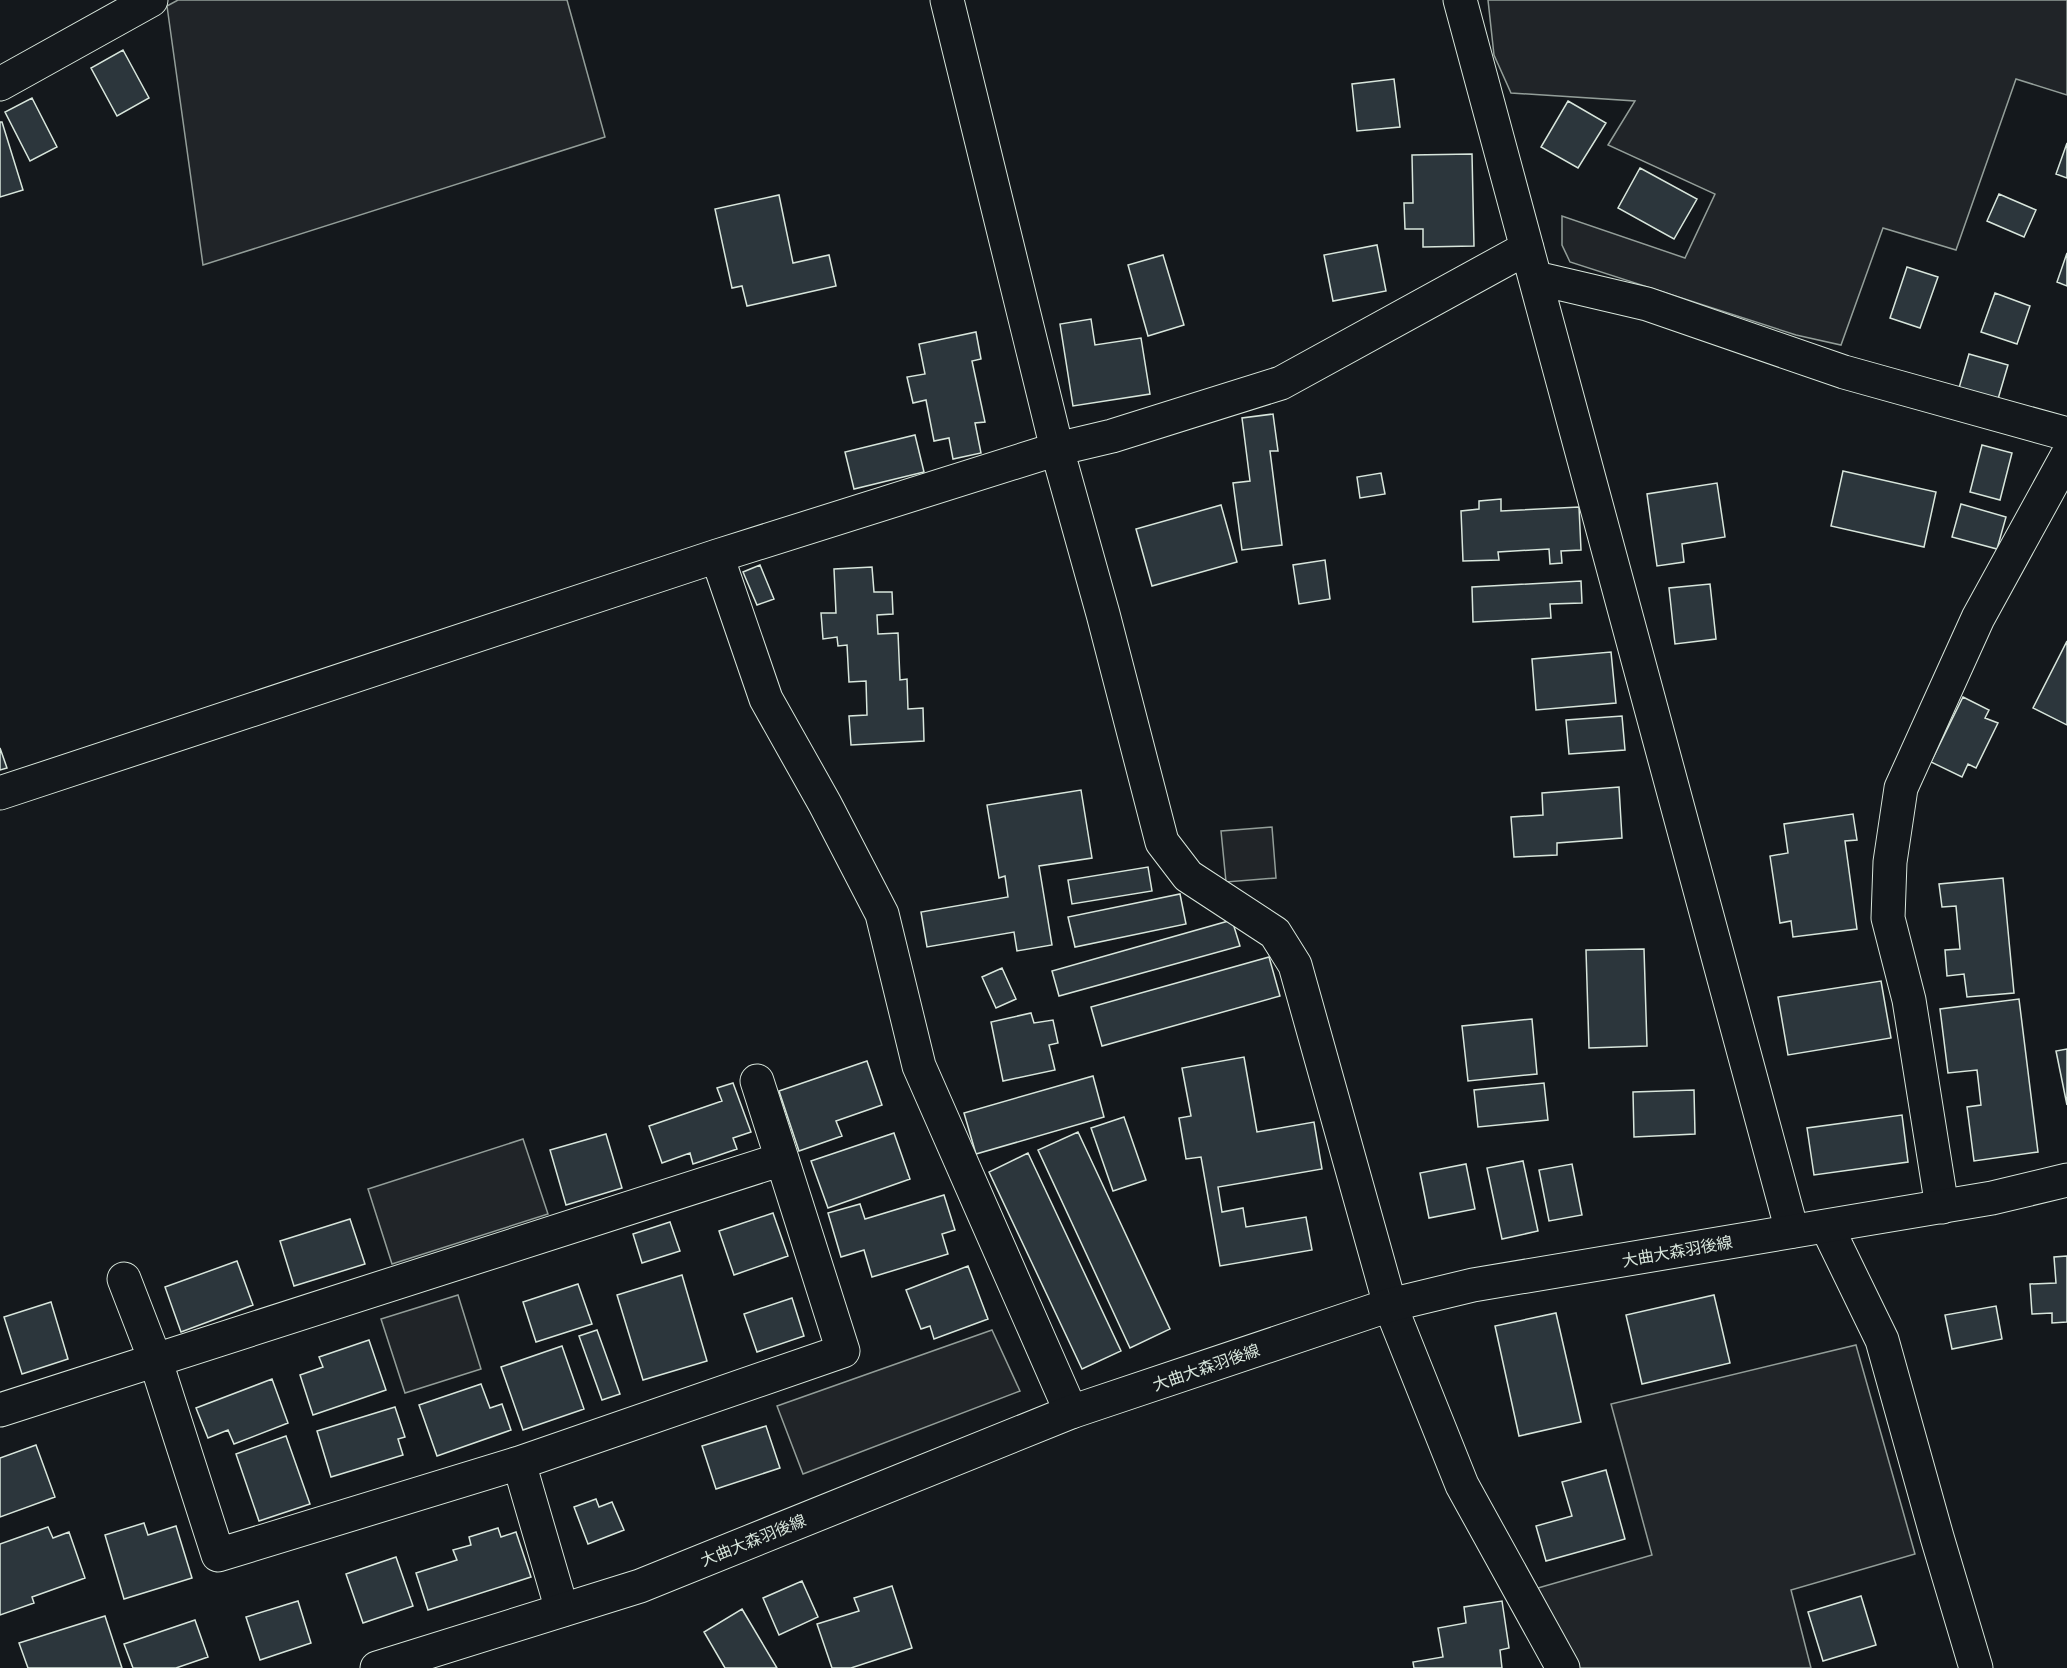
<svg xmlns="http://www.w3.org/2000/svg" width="2067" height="1668" font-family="'Crimson Pro','Noto Sans JP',serif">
<rect width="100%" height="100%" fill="#14181c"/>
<!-- green -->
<path fill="#202428" stroke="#939e99" stroke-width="1.5" d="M178 0H567L605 137 203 265 167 6Z
M1488 0H2067V95L2016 79 1956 250 1883 228 1841 345 1796 335 1570 262 1562 245V216L1685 258 1715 194 1608 145 1635 101 1511 93 1494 55Z
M1272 827 1276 878 1226 882 1221 831Z
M523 1139 548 1214 392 1264 368 1189Z
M458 1295 481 1369 405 1393 381 1319Z
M992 1330 1020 1391 803 1474 777 1406Z
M1856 1345 1915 1554 1791 1590 1811 1668H1577L1538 1588 1652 1555 1611 1404Z"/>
<!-- building -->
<path fill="#2c363c" stroke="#d8e6dc" stroke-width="1.5" d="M123 50 149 98 117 116 91 68Z
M1394 79 1400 127 1357 131 1352 84Z
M32 98 57 147 30 161 5 112Z
M1568 101 1606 123 1578 168 1541 147Z
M0 122H2L23 190 0 197Z
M2067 143V178L2056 174Z
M1472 154 1474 246 1423 247V229H1405L1404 203H1413L1412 155Z
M1640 168 1697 199 1674 239 1618 208Z
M1999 194 2036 210 2024 237 1987 221Z
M779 195 793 263 829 255 836 286 747 306 742 286 732 288 715 209Z
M1377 245 1386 291 1333 301 1324 255Z
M2067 253V286L2057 282Z
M1163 255 1184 325 1148 336 1128 265Z
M1907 267 1938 277 1920 328 1890 318Z
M1995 293 2030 306 2017 344 1981 332Z
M1091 319 1095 345 1141 338 1150 394 1073 406 1060 324Z
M976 332 981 359 972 361 985 422 975 423 981 453 953 459 949 438 934 441 926 400 913 403 907 377 925 374 919 344Z
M1969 354 2008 365 1998 399 1959 388Z
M1273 414 1278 451H1270L1282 545 1242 550 1233 483 1250 481 1242 418Z
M915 435 924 472 854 489 845 452Z
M1982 445 2012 453 2000 500 1970 492Z
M1843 471 1936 492 1924 547 1831 526Z
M1381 473 1385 494 1360 498 1357 477Z
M1717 483 1725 537 1682 544 1684 562 1657 566 1647 494Z
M1501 499V511L1579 507 1581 550 1561 551 1562 563 1550 564 1549 549 1498 552 1499 560 1463 561 1461 511 1479 509V501Z
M1961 504 2006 517 1997 549 1952 537Z
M1221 505 1237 562 1152 586 1136 529Z
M1325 560 1330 599 1299 604 1293 565Z
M760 565 774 599 757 605 743 572Z
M872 567 874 592H892L893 614 877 615 878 634 898 633 900 680 907 679 908 709 923 708 924 741 851 745 849 716 867 715 866 681 849 682 847 645 838 646 837 637 823 639 821 613H836L834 569Z
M1581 581 1582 603 1550 604 1551 618 1473 622 1472 587Z
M1710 584 1716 639 1675 644 1669 588Z
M2067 641V725L2033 708Z
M1611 652 1616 703 1536 710 1532 659Z
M1963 697 1989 710 1985 718 1998 723 1976 768 1968 764 1962 777 1931 762Z
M1622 716 1625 750 1569 754 1566 720Z
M0 748 7 768 0 770Z
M1619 787 1622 838 1557 843V855L1514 857 1511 817 1543 815 1542 793Z
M1081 790 1092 858 1039 866 1052 945 1017 951 1014 932 927 947 921 912 1008 897 1005 876 999 878 987 805Z
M1853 814 1857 840 1845 841 1857 929 1793 937 1791 921 1780 923 1770 856 1788 853 1784 824Z
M1148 867 1152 891 1072 904 1068 880Z
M2003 878 2014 993 1967 997 1964 974 1947 976 1945 950 1960 949 1956 906 1942 907 1939 884Z
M1180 894 1186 924 1075 947 1068 917Z
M1232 920 1240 946 1059 996 1052 971Z
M1644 949 1647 1046 1589 1048 1586 950Z
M1269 957 1280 996 1102 1046 1091 1007Z
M1002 968 1016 999 996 1008 982 977Z
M1881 981 1891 1038 1788 1055 1778 997Z
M2019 999 2038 1152 1974 1161 1967 1107 1981 1105 1977 1070 1948 1073 1940 1009Z
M1031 1013 1034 1023 1053 1020 1058 1043 1049 1045 1055 1070 1003 1081 991 1022Z
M1532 1019 1537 1074 1468 1081 1462 1026Z
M2067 1049V1105L2056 1051Z
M1244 1057 1257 1132 1314 1122 1322 1169 1218 1187 1222 1212 1243 1208 1246 1227 1306 1217 1312 1250 1220 1266 1201 1157 1186 1159 1179 1118 1191 1116 1182 1068Z
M867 1061 882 1105 836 1121 842 1136 799 1151 779 1091Z
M1093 1076 1104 1117 976 1154 964 1113Z
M733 1083 751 1132 733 1138 737 1149 693 1164 690 1153 662 1163 649 1126 722 1101 717 1088Z
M1544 1083 1548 1120 1478 1127 1474 1090Z
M1694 1090 1695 1134 1634 1137 1633 1092Z
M1902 1115 1908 1162 1814 1175 1807 1128Z
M1124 1117 1146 1180 1113 1191 1091 1128Z
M1078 1132 1170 1329 1130 1348 1038 1150Z
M894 1133 910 1179 828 1208 811 1161Z
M606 1134 622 1188 566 1205 550 1150Z
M1028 1153 1121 1351 1082 1369 989 1172Z
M1523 1161 1538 1231 1502 1239 1487 1168Z
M1466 1164 1475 1209 1429 1218 1420 1173Z
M1572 1164 1582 1215 1549 1221 1539 1170Z
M944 1195 955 1230 942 1234 948 1254 872 1277 864 1250 841 1257 828 1213 860 1204 865 1219Z
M773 1213 788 1256 734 1275 719 1231Z
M350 1219 365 1264 294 1286 280 1241Z
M670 1222 680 1251 642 1263 633 1234Z
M2067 1256V1322L2052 1323V1313L2032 1314 2030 1284 2056 1283 2054 1257Z
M237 1261 253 1305 181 1332 165 1287Z
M968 1266 988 1319 934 1339 930 1326 921 1329 906 1290Z
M682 1275 707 1361 643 1380 617 1295Z
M578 1284 592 1324 536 1342 523 1302Z
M1714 1295 1730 1363 1642 1384 1626 1315Z
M792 1298 804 1336 757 1352 744 1314Z
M51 1302 68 1359 22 1374 4 1317Z
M1996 1306 2002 1339 1952 1349 1945 1315Z
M1556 1313 1581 1422 1519 1436 1495 1326Z
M597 1330 620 1394 602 1400 579 1336Z
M369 1340 386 1390 313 1415 300 1375 323 1367 319 1357Z
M562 1346 584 1409 523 1430 501 1367Z
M272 1379 288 1423 234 1444 228 1430 208 1438 196 1408Z
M481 1384 490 1408 502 1404 511 1430 437 1456 419 1405Z
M395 1407 405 1437 398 1439 403 1455 331 1477 317 1431Z
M766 1426 780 1468 716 1489 702 1446Z
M286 1436 310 1504 259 1521 236 1454Z
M36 1445 55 1497 0 1517V1458Z
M1606 1470 1625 1539 1546 1561 1536 1526 1572 1516 1562 1482Z
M596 1499 599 1507 612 1502 624 1530 588 1544 574 1507Z
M144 1523 148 1535 176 1526 192 1578 124 1599 105 1535Z
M48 1527 53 1538 69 1532 85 1578 32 1597 34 1603 0 1615V1544Z
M498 1528 501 1537 516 1532 531 1577 428 1610 416 1573 457 1560 453 1550 471 1545 469 1537Z
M396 1557 413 1606 363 1623 346 1574Z
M802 1581 818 1617 779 1635 763 1598Z
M892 1586 912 1648 851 1668H832L817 1624 859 1611 854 1598Z
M1861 1596 1876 1645 1823 1661 1808 1612Z
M298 1601 311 1643 260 1660 246 1617Z
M1502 1601 1509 1648 1500 1650 1502 1668H1414L1413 1662 1443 1657 1438 1628 1466 1623 1464 1607Z
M742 1609 777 1668H725L704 1632Z
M105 1616 122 1668H28L19 1643Z
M195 1620 208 1657 176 1668H133L124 1644Z"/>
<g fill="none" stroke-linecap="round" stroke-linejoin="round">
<!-- minor casing -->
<g stroke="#d8e6dc" stroke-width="35">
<path id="minor" d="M947 0 1057 449 1103 614 1162 842 1188 876 1275 933 1295 965 1390 1305 1462 1485 1563 1668
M1460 0 1792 1231
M0 84 151 0
M1536 278 1647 304 1844 372 2067 434
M717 556 766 699 825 804 882 914 919 1066 1071 1412
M0 793 717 556 1057 449 1112 436 1281 383 1527 248
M757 1081 782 1159
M1942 1207 1909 1000 1888 918 1890 862 1901 788 1978 618 2067 456
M1827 1227 1882 1340 1937 1537 1976 1668
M0 1410 782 1159 843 1351 519 1463 218 1555 156 1362 124 1279
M519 1463 562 1610"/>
</g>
<!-- major casing -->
<g stroke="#d8e6dc" stroke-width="35">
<path id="major" d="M377 1668 640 1586 1071 1412 1390 1305 1473 1285 1992 1198 2067 1180"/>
</g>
<!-- minor -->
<use href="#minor" stroke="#14181c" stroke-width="33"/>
<!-- major -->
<use href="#major" stroke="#14181c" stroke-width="33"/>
</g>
<g text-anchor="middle" stroke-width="4.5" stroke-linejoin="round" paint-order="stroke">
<!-- street labels -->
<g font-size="16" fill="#d8e6dc" stroke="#14181c">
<text transform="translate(1677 1251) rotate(-10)" y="6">大曲大森羽後線</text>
<text transform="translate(1206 1367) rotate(-19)" y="6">大曲大森羽後線</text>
<text transform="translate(753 1540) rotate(-22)" y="6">大曲大森羽後線</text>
</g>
</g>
</svg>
